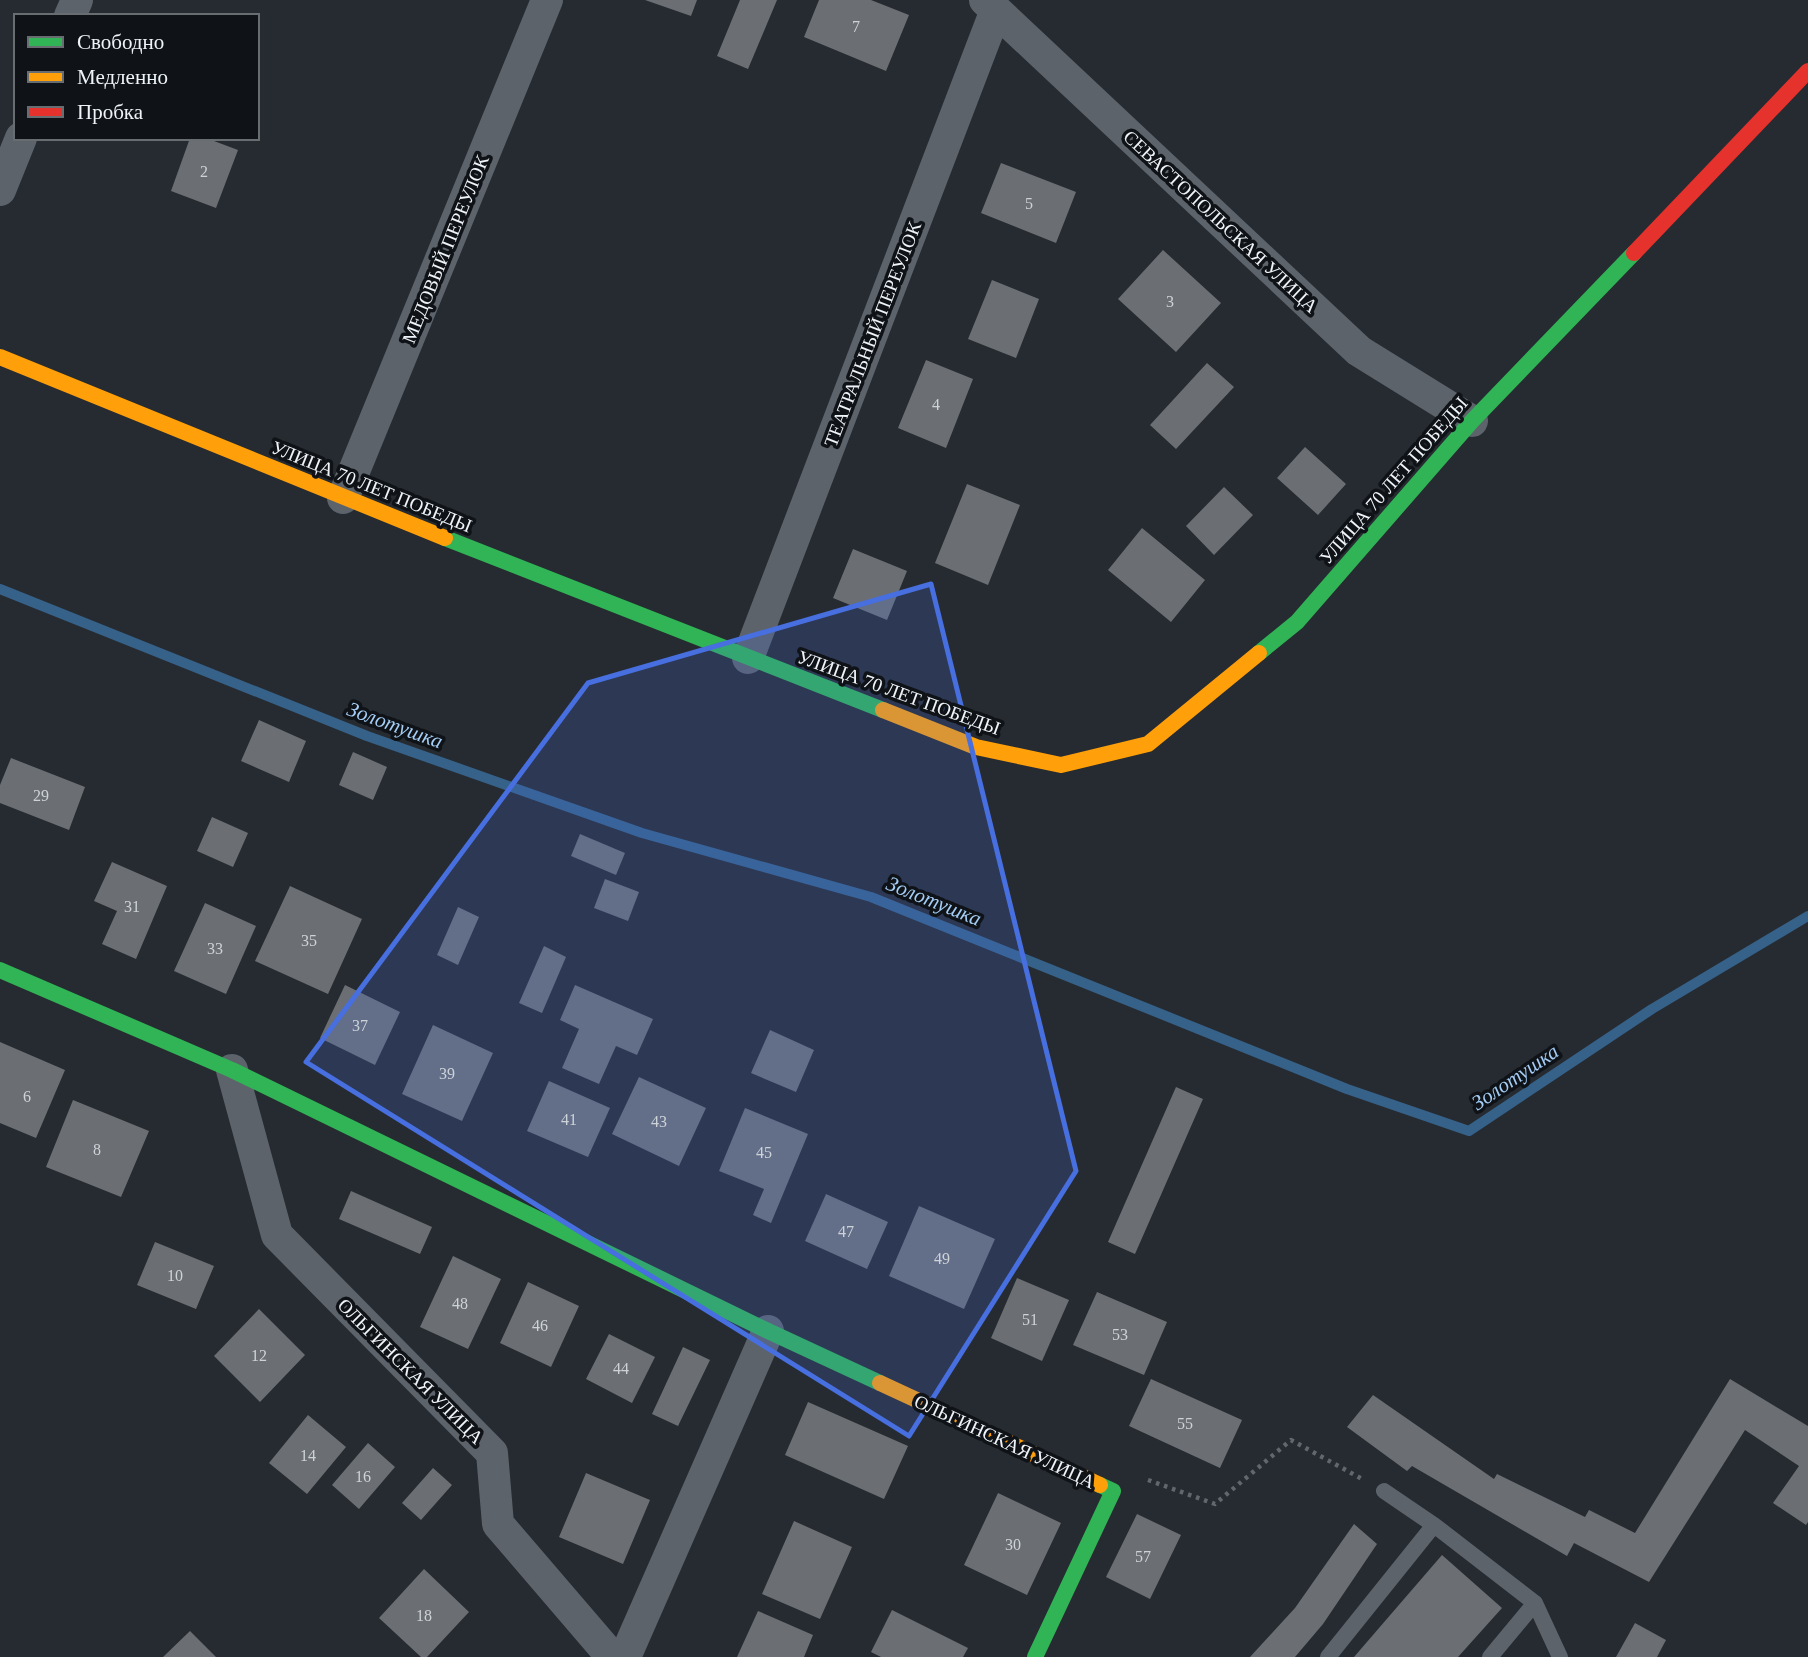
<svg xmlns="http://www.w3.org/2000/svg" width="1808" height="1657" font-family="Georgia,serif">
<rect width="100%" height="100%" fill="#262b31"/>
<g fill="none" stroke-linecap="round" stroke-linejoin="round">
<!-- stream -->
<path stroke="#36628a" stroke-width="10" d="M0 589 367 736 642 833 871 897 1347 1089 1469 1131 1652 1009 1808 916"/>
</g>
<!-- building -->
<path fill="#6b6f74" d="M645 0H697L691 16Z
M740 0H777L748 69 717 56Z
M819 0H871L909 15 886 71 804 37Z
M190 138H206L238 150 216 208 171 191Z
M1001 163 1076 192 1056 243 981 213Z
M1163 250 1221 303 1176 352 1118 299Z
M992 280 1039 299 1016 358 968 339Z
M926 360 973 379 946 448 898 428Z
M1207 363 1234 387 1176 449 1150 425Z
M1305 447 1346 484 1318 515 1277 478Z
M967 484 1020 505 988 585 935 563Z
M1224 487 1253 515 1214 555 1186 526Z
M1142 528 1205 580 1171 622 1108 570Z
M853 549 907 571 887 620 833 598Z
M259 720 306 741 289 782 241 761Z
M353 752 387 767 373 800 339 785Z
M11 758 85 787 69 830 0 803V785Z
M212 817 248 833 233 867 197 851Z
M580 834 625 853 616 875 571 856Z
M112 862 167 886 136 959 102 944 117 911 94 901Z
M605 879 639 892 628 921 594 908Z
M290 886 362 919 328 994 255 961Z
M205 903 256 926 226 994 174 971Z
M458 907 479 917 458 965 437 955Z
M544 946 566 957 542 1013 519 1003Z
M345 985 400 1012 375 1065 320 1038Z
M575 985 653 1019 637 1055 616 1046 599 1084 562 1068 579 1029 560 1020Z
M433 1025 493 1053 462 1121 402 1094Z
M770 1030 814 1050 796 1092 751 1073Z
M0 1042 65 1070 36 1138 0 1123Z
M639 1077 706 1108 679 1166 612 1134Z
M549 1081 610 1108 588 1157 527 1131Z
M1176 1087 1203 1099 1135 1254 1108 1242Z
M73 1100 149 1131 121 1197 46 1167Z
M745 1108 808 1134 771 1223 753 1215 764 1189 719 1171Z
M351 1191 432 1227 420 1254 339 1219Z
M826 1194 888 1222 867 1269 805 1241Z
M919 1206 995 1239 964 1309 889 1276Z
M155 1242 214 1266 196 1309 137 1285Z
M453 1256 501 1279 468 1349 420 1327Z
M1017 1278 1069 1300 1042 1361 991 1338Z
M528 1282 579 1306 551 1367 500 1343Z
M1097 1292 1167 1322 1144 1375 1073 1345Z
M259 1309 305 1355 260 1402 214 1356Z
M609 1334 655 1357 632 1403 586 1379Z
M683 1347 710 1360 678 1426 652 1414Z
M1151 1379 1242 1420 1220 1468 1129 1426Z
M1730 1379 1808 1426V1522L1806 1525 1773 1503 1799 1466 1745 1430 1649 1582 1574 1543 1567 1556 1412 1466 1407 1471 1347 1427 1373 1395 1494 1479 1497 1474 1585 1517 1589 1510 1635 1533Z
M808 1402 908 1446 884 1499 785 1455Z
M308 1415 346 1447 307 1494 269 1463Z
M368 1443 395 1467 359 1509 332 1485Z
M433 1468 452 1485 421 1520 402 1503Z
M586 1473 650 1500 623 1564 559 1537Z
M998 1493 1061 1523 1027 1595 964 1565Z
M1137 1514 1181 1535 1150 1599 1106 1577Z
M794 1521 852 1547 820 1619 762 1594Z
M1354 1524 1377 1544 1323 1624 1295 1657H1250L1295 1608Z
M1442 1555 1502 1608 1458 1657H1354Z
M424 1569 469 1612 427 1657H421L379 1618Z
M892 1610 968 1648 963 1657H881L871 1652Z
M758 1611 813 1635 804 1657H737Z
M1635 1623 1666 1640 1657 1657H1616Z
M190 1631 216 1657H163Z"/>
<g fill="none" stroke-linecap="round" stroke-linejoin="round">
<!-- path -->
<path stroke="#62676d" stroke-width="4.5" stroke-dasharray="3.5 5" stroke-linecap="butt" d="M1148 1480 1215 1504 1291 1440 1364 1480"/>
<!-- lane -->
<path stroke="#5d636b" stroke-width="16" d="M1384 1491 1434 1525 1535 1603 1560 1657
M1328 1657 1434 1525
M1490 1657 1535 1603"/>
<!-- street -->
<path stroke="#5d636b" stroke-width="32" d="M985 0 1359 351 1472 421
M70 16 77 0
M0 190 21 138
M343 498 547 0
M748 658 996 10
M232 1070 277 1235 492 1453 498 1524 612 1657
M625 1657 768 1331"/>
<!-- fast -->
<path stroke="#30b455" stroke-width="16" d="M445 538 883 710
M1259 653 1297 622 1472 421 1634 253
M0 970 232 1070 768 1331 880 1383
M1035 1657 1113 1491 1100 1485"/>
<!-- slow -->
<path stroke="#ff9f0a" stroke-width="16" d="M0 357 445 538
M883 710 976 747 1061 765 1148 744 1259 653
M880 1383 1100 1485"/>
<!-- jam -->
<path stroke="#e5322d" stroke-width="16" d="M1634 253 1808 71"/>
</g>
<!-- marked area -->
<path fill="#476fdf" fill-opacity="0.2" stroke="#476fdf" stroke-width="5" stroke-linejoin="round" d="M931 584 1076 1171 909 1436 306 1062 588 683Z"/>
<g text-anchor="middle" stroke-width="7" stroke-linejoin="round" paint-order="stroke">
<!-- number labels -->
<g font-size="16" fill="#cdd3d8">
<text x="856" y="32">7</text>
<text x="204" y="177">2</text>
<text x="1029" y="209">5</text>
<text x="1170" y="307">3</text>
<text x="936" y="410">4</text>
<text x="41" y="801">29</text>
<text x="132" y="912">31</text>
<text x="309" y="946">35</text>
<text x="215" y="954">33</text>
<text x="360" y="1031">37</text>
<text x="447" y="1079">39</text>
<text x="27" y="1102">6</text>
<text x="569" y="1125">41</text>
<text x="659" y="1127">43</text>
<text x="97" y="1155">8</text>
<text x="764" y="1158">45</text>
<text x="846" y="1237">47</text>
<text x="942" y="1264">49</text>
<text x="175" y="1281">10</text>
<text x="460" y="1309">48</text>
<text x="1030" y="1325">51</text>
<text x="540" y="1331">46</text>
<text x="1120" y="1340">53</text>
<text x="259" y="1361">12</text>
<text x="621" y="1374">44</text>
<text x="1185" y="1429">55</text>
<text x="308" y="1461">14</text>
<text x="363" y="1482">16</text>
<text x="1013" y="1550">30</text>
<text x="1143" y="1562">57</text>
<text x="424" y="1621">18</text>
</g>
<!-- street labels -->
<g font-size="19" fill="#eef4fa" stroke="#0f1317">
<text transform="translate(1221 221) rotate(43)" y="7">СЕВАСТОПОЛЬСКАЯ УЛИЦА</text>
<text transform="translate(445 249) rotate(-68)" y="7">МЕДОВЫЙ ПЕРЕУЛОК</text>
<text transform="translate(872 334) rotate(-69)" y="7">ТЕАТРАЛЬНЫЙ ПЕРЕУЛОК</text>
<text transform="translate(1393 480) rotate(-49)" y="7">УЛИЦА 70 ЛЕТ ПОБЕДЫ</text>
<text transform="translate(372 486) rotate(22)" y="7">УЛИЦА 70 ЛЕТ ПОБЕДЫ</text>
<text transform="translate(899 692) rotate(20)" y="7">УЛИЦА 70 ЛЕТ ПОБЕДЫ</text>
<text transform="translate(411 1371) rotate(45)" y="7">ОЛЬГИНСКАЯ УЛИЦА</text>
<text transform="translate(1005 1441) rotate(25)" y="7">ОЛЬГИНСКАЯ УЛИЦА</text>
</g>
<!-- water labels -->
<g font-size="21" font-style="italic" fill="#a4ccf4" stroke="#0f1317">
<text transform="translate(395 725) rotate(20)" y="7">Золотушка</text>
<text transform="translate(934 901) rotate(22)" y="7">Золотушка</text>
<text transform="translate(1515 1077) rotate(-34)" y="7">Золотушка</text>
</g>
</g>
<!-- legend -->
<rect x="14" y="14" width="245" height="126" fill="#0f1317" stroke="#686d72" stroke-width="2"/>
<rect x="28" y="37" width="35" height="10" fill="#30b455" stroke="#686d72" stroke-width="2"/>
<text x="77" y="49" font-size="21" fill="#eef4fa">Свободно</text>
<rect x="28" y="72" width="35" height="10" fill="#ff9f0a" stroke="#686d72" stroke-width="2"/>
<text x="77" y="84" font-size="21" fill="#eef4fa">Медленно</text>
<rect x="28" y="107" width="35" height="10" fill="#e5322d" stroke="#686d72" stroke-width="2"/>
<text x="77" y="119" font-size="21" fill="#eef4fa">Пробка</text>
</svg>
